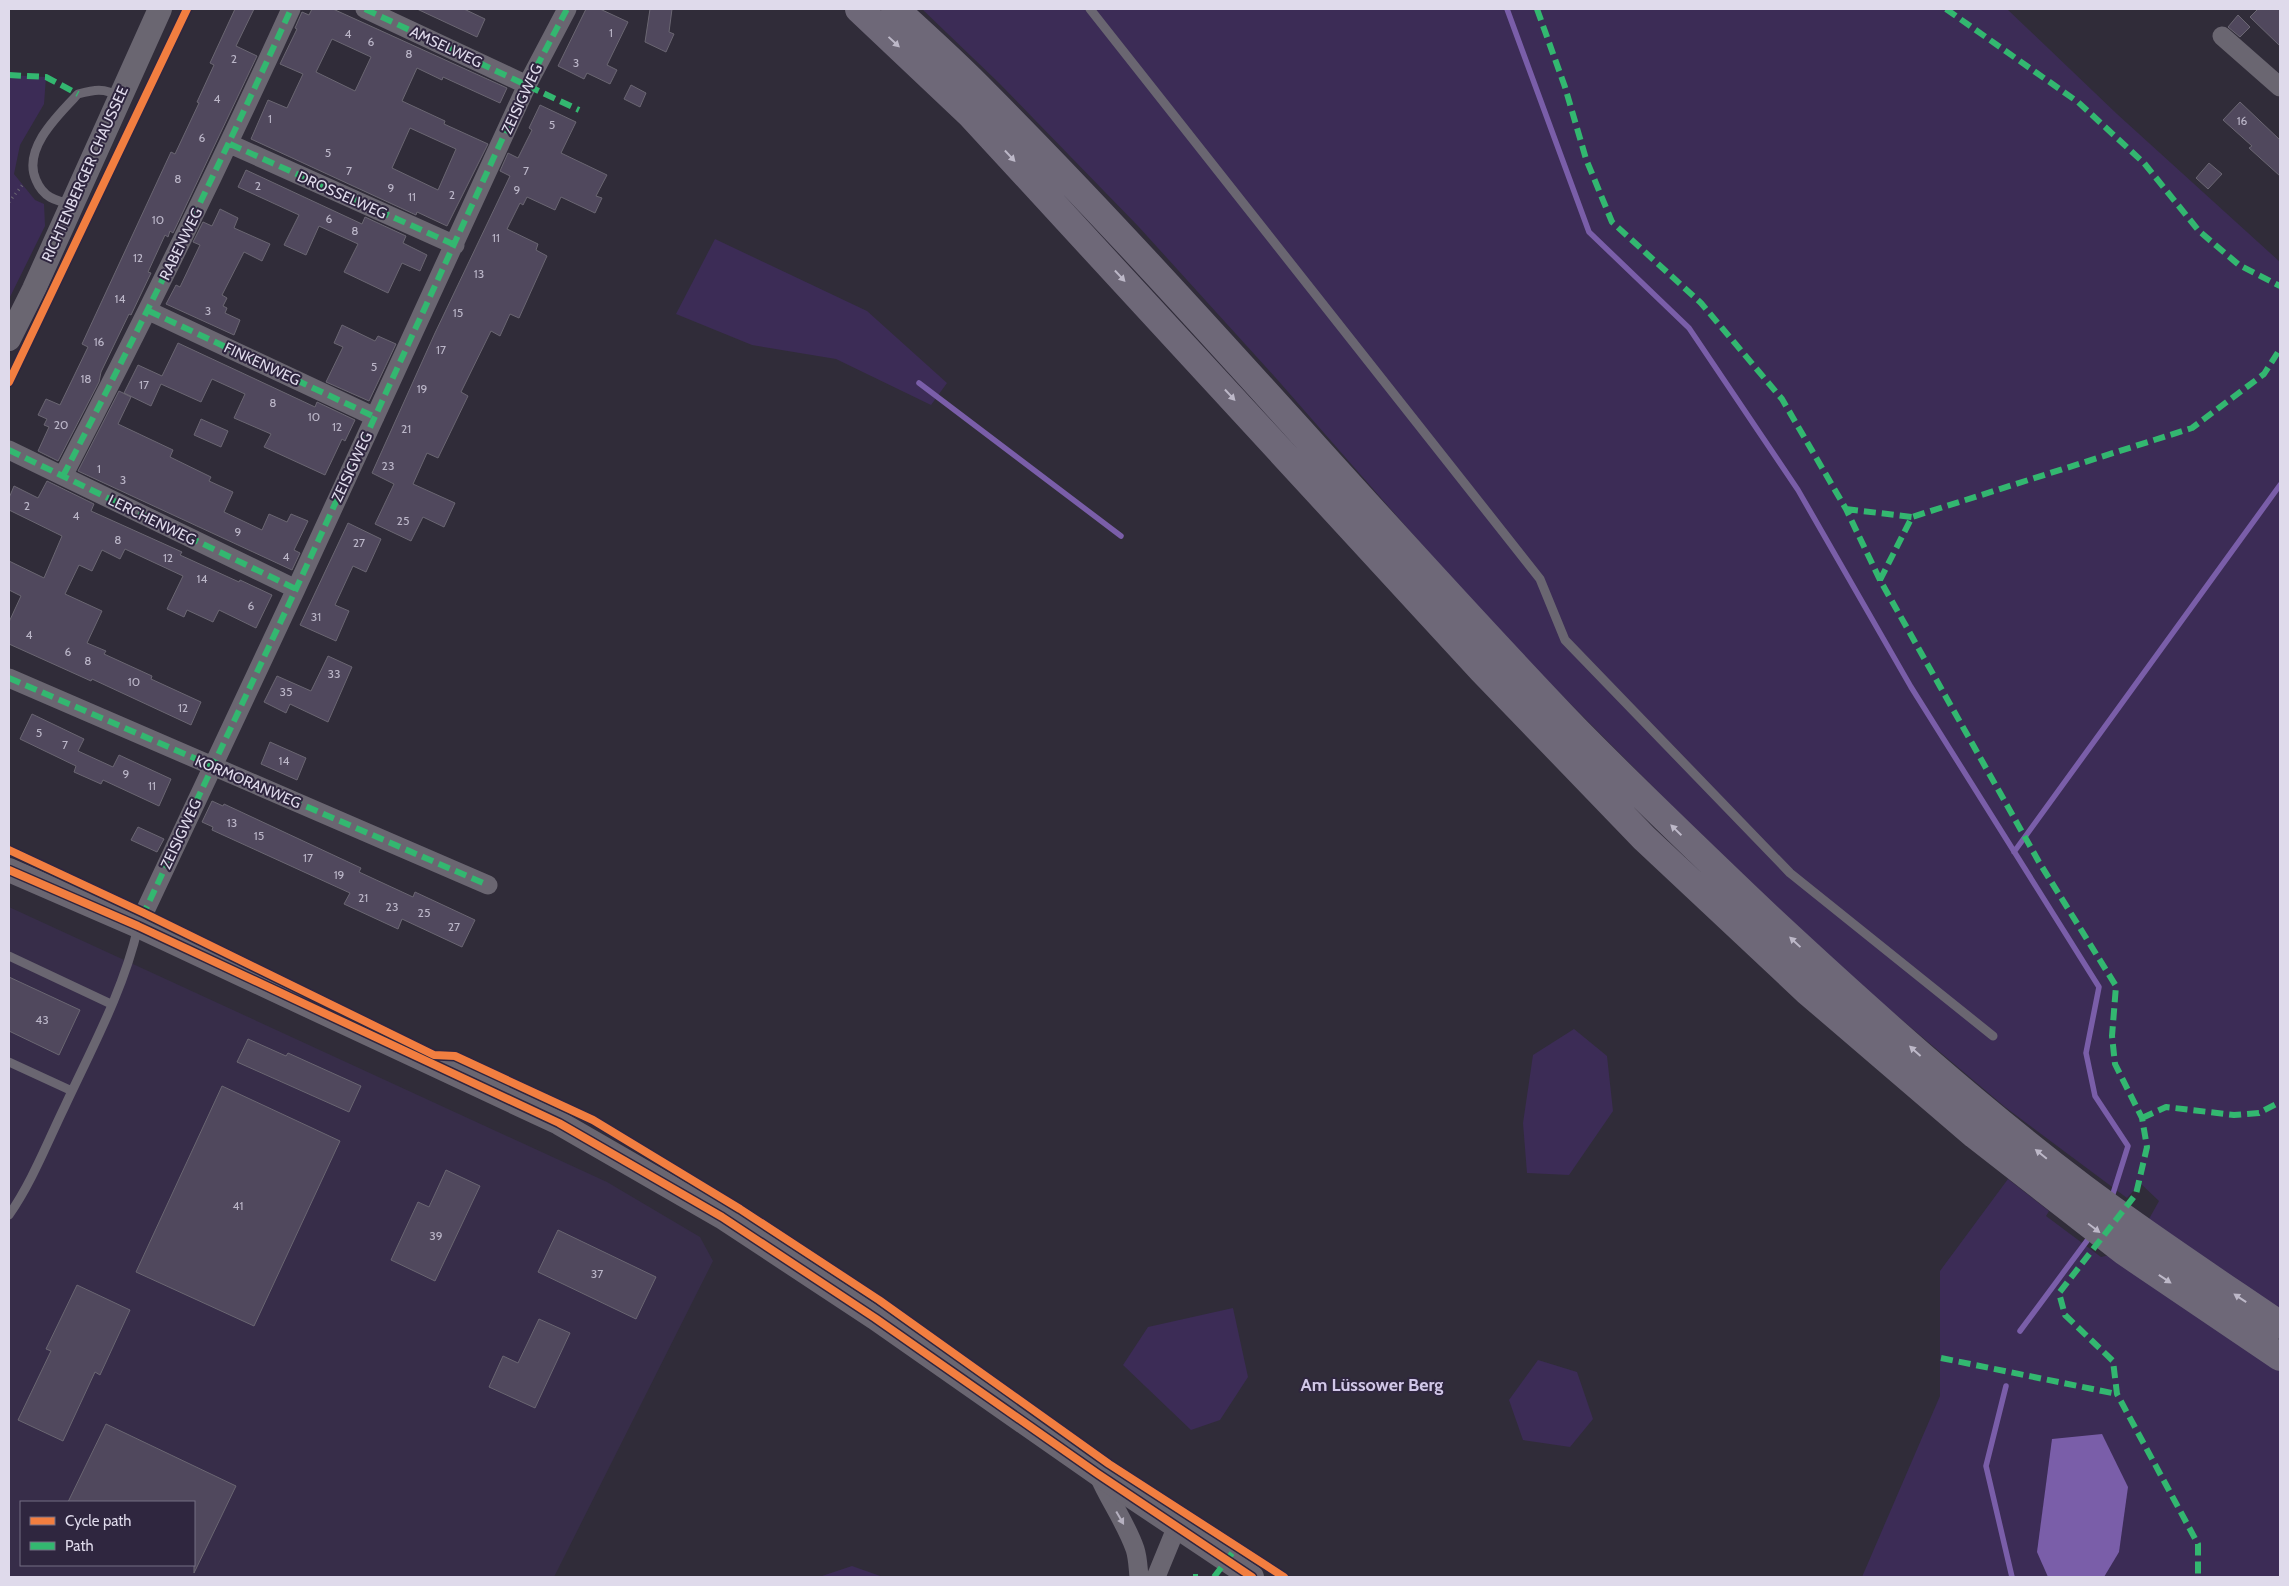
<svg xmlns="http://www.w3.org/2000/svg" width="2289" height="1586" font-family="Cabin,sans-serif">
<rect width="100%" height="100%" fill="#302c39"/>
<!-- built -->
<path fill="#372d49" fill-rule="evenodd" d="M9 907 607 1182 700 1237 713 1261 554 1577H9ZM21 1502H194V1565H21Z"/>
<!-- green -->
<path fill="#3c2c56" d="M922 9H2007L2117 114 2280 262V1322L2149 1219 2159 1201 2140 1183 2127 1198 2005 1107 1825 955 1682 816 1494 627 1275 377 1138 226 999 83Z
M9 75 46 77 44 104 20 145 14 174 35 200 44 204 45 226 9 299Z
M715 239 867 311 947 383 931 405 836 359 752 345 676 314Z
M1574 1029 1607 1056 1613 1111 1569 1175 1527 1173 1523 1123 1533 1055Z
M2008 1179 2049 1211 2046 1216 2101 1257 2125 1252 2280 1357V1577H1862L1940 1396V1271Z
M1233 1308 1248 1377 1220 1420 1191 1430 1123 1365 1148 1327Z
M1538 1360 1577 1372 1593 1419 1570 1447 1523 1440 1509 1400Z
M852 1566 883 1577H819Z"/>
<!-- water -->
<path fill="#7a5ea9" d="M2102 1434 2128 1487 2119 1552 2104 1577H2048L2037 1552 2052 1439Z"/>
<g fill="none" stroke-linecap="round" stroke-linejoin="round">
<!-- stream -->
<path stroke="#7a5ea9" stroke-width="5.5" d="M1507 9 1589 232 1689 328 1798 490 1911 687 2099 987 2086 1053 2095 1096 2128 1146 2111 1200
M919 383 1121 536
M2014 852 2280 485
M2020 1331 2092 1234
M2006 1386 1986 1466 2012 1577"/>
</g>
<!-- building -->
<path fill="#50485d" stroke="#6a6672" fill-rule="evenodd" d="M235 9H254L236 46 257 56 173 233 170 231 168 237 165 235 148 272 151 273 131 315 129 314 101 372 99 382 58 461 38 451 49 427 44 425 47 419 38 415 46 399 60 405 88 347 82 344 171 152 175 154 199 103 197 102 214 65 210 63Z
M312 9H333L507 88 500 103 443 77 442 80 417 68 402 101 445 121 444 124 488 144 447 226 417 212 416 215 251 139 268 100 287 108 303 74 280 64 297 29 295 28 302 12 309 15ZM332 39 371 57 355 91 316 72ZM410 128 456 149 438 190 392 168Z
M417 9H464L485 19 477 37Z
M586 9H600L628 22 607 65 617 70 610 84 587 73 584 79 558 66Z
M650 9H672L669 32 674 34 666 52 645 42Z
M2258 9H2280V46L2250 17Z
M2238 15 2250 27 2240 37 2228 27Z
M631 85 646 93 640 107 624 99Z
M2240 102 2280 140V176L2249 148 2252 146 2223 120Z
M540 105 576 122 561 153 607 175 596 196 602 198 595 213 561 197 555 210 527 197 523 205 520 203 507 229 538 244 536 250 547 256 519 318 510 314 500 336 491 331 461 392 468 396 438 458 427 453 413 484 455 503 444 527 423 517 411 541 375 524 394 484 372 473 435 333 510 176 500 171 508 153 518 158 532 130 529 128Z
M2209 163 2222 174 2208 189 2196 178Z
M246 170 362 224 365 217 406 236 403 243 427 255 420 271 402 263 388 293 344 272 358 244 319 226 306 255 284 245 299 215 238 187Z
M220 209 238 218 234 228 270 244 262 261 244 252 222 295 227 298 223 306 227 308 225 313 240 320 234 335 166 304 176 285 180 287 200 245 193 242 203 222 212 226Z
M342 325 375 341 378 336 396 344 369 401 326 382 343 347 334 343Z
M178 343 315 407 317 402 355 420 345 441 342 439 325 475 264 447 271 434 234 418 245 394 212 379 201 402 161 384 151 406 124 393 138 365 162 376Z
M119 391 131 397 118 424 173 450 170 457 211 477 209 481 233 492 224 512 262 530 269 514 287 522 291 514 308 521 294 550 300 553 292 570 78 471Z
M201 419 228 431 221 447 194 435Z
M47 481 94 504 91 511 182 552 180 555 239 582 240 580 272 595 256 628 219 610 213 622 187 610 184 617 167 609 183 576 125 549 120 559 102 550 92 571 79 565 65 594 102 611 87 643 106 651 104 654 152 676 151 679 201 702 191 725 92 679 91 681 9 644V622L21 596 9 590V561L44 578 62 536 9 510V498L14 486 38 498Z
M348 523 381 539 366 572 353 566 335 605 349 611 336 641 300 625Z
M328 656 352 667 328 722 290 704 286 713 264 702 277 676 311 691Z
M32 714 84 739 78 751 113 767 119 755 171 779 159 806 103 780 101 784 74 772 76 766 20 739Z
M270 742 306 758 297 780 261 764Z
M212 801 223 806 224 804 361 868 359 872 413 897 415 892 475 920 462 947 402 919 398 929 344 904 350 893 212 830 213 827 202 822Z
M138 827 164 839 157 852 131 840Z
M9 977 80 1010 59 1055 9 1031Z
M248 1039 286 1056 288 1053 361 1086 349 1112 237 1062Z
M222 1086 340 1141 254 1326 136 1272Z
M446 1170 480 1186 435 1281 391 1260 418 1202 429 1207Z
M558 1230 656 1277 636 1319 538 1272Z
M77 1285 130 1310 100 1375 95 1372 63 1441 18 1420 51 1351 46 1349Z
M539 1319 570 1333 535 1408 489 1387 503 1356 518 1363Z
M106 1424 236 1486 194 1573V1502H68Z"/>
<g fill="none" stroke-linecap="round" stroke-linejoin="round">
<!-- path -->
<path stroke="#6a6771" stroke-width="3" stroke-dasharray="1 4" stroke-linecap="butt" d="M9 202 24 183"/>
<!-- service -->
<path stroke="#6a6671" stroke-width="9" d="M1090 9 1540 579 1565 640 1790 873 1993 1036
M72 204C55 201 43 197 36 180 22 149 58 115 78 94 93 90 105 87 119 97
M9 956 111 1004
M9 1062 72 1091
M9 1215C32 1182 47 1143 65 1106 92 1048 124 989 138 927"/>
<!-- minor -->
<path stroke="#6a6671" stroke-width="19" d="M365 9 527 85
M2222 36 2280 87
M230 144 455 245
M149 311 375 417
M9 450 296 589
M63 476C143 322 219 167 291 9
M9 678 488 885
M138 926 296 589 527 85 567 9
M1098 1474C1109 1500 1126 1523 1135 1549 1138 1558 1138 1568 1139 1577
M1156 1577 1177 1526"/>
<!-- tertiary -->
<path stroke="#6a6671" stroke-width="24" d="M9 339 34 289 160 9
M9 870 138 926 559 1123 722 1217 875 1318 1098 1474 1252 1577"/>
<!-- trunk -->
<path stroke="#6e6878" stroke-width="28" d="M859 9 970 114 1482 670 1644 838 1807 991 1975 1135 2125 1252 2280 1357
M895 9C926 37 957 65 986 95 1190 300 1376 522 1576 730 1639 794 1704 856 1769 918 1870 1012 1973 1104 2083 1188 2147 1236 2214 1280 2280 1325"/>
<!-- quiet -->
<path stroke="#33b770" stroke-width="6" stroke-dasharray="12 6" stroke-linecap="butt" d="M365 9 579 110
M1537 9 1565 87 1586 159 1612 222 1701 303 1782 399 1846 509 1880 580 2039 862 2116 986 2112 1036 2115 1064 2142 1118 2147 1147 2136 1194 2059 1293 2065 1315 2113 1361 2117 1394 2198 1544V1577
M1946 9 2078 102 2144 163 2199 231 2239 265 2280 286
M9 75 46 77 78 94
M230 144 455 245
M149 311 375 417
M9 450 296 589
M63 476C143 322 219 167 291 9
M1846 509 1912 517
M1880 580 1912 517 2192 428 2264 374 2280 349
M9 678 488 885
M142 917 296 589 527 85 567 9
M2142 1118 2166 1107 2234 1115 2259 1113 2280 1102
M1941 1358 2117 1394
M1193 1577H1198
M1214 1577 1236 1548"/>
<!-- cycleway casing -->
<g stroke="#2f263f" stroke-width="11">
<path id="cycleway" d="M9 382 187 9
M9 850 144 913 434 1055 455 1056 593 1120 740 1209 879 1300 1109 1464 1284 1577
M9 870 138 926 559 1123 722 1217 875 1318 1098 1474 1252 1577"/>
</g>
<!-- cycleway -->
<use href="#cycleway" stroke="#f27e40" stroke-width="8"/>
</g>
<!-- one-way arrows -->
<defs><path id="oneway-solid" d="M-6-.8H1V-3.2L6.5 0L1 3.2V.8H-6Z" transform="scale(1.25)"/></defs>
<g fill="#bdb8c8">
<use href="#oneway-solid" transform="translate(894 42) rotate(43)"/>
<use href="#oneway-solid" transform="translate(1010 156) rotate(47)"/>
<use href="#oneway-solid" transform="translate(1120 276) rotate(47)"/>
<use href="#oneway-solid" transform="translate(1230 395) rotate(47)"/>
<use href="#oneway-solid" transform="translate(1676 830) rotate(-136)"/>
<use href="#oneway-solid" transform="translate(1795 942) rotate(-137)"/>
<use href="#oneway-solid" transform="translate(1915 1051) rotate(-138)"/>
<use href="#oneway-solid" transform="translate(2041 1154) rotate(-141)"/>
<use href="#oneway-solid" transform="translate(2094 1228) rotate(37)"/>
<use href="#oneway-solid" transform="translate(2165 1279) rotate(34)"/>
<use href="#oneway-solid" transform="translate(2240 1298) rotate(-146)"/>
</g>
<use fill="#b6b1c0" href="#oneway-solid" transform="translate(1120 1518) rotate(60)"/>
<g text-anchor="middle" stroke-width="4" stroke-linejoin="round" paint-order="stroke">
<!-- number labels -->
<g font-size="12" fill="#bbb6c8">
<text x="611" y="37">1</text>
<text x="348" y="38">4</text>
<text x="371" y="46">6</text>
<text x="409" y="58">8</text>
<text x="234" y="63">2</text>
<text x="576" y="67">3</text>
<text x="217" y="103">4</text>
<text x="270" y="123">1</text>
<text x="2242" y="125">16</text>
<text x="552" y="129">5</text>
<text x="202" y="142">6</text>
<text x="328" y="157">5</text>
<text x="349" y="175">7</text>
<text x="526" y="175">7</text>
<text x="178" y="183">8</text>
<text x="258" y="190">2</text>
<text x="391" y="192">9</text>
<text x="517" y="194">9</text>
<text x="452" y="199">2</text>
<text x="412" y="201">11</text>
<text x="329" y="223">6</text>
<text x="158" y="224">10</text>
<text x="355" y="235">8</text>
<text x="496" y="242">11</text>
<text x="138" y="262">12</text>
<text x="479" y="278">13</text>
<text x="120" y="303">14</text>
<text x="208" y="315">3</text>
<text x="458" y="317">15</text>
<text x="99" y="346">16</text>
<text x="441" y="354">17</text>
<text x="374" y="371">5</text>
<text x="86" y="383">18</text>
<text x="144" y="389">17</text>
<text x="422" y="393">19</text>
<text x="273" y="407">8</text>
<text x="314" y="421">10</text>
<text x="61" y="429">20</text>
<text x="337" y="431">12</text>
<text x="406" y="433">21</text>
<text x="388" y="470">23</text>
<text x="99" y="473">1</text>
<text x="123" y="484">3</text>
<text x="27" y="510">2</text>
<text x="76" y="520">4</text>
<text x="403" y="525">25</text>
<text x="238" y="536">9</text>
<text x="118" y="544">8</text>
<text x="359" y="547">27</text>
<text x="286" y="561">4</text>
<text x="168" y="562">12</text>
<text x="202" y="583">14</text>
<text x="251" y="610">6</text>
<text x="316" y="621">31</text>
<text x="29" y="639">4</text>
<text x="68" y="656">6</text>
<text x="88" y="665">8</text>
<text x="334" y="678">33</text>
<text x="134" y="686">10</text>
<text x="286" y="696">35</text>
<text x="183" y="712">12</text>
<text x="39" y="737">5</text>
<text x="65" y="749">7</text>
<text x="284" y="765">14</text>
<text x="126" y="778">9</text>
<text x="152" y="790">11</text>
<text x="232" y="827">13</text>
<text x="259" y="840">15</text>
<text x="308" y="862">17</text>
<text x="339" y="879">19</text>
<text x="363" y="902">21</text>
<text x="392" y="911">23</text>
<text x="424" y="917">25</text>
<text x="454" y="931">27</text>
<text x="42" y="1024">43</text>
<text x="238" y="1210">41</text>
<text x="436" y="1240">39</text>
<text x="597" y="1278">37</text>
</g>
<!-- street labels -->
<g font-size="15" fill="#dfdaeb" stroke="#2f263f">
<text transform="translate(446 47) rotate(25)" y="5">AMSELWEG</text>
<text transform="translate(522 99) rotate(-65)" y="5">ZEISIGWEG</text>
<text transform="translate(85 174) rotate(-66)" y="5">RICHTENBERGER CHAUSSEE</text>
<text transform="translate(342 195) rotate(24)" y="5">DROSSELWEG</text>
<text transform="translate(181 244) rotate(-64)" y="5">RABENWEG</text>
<text transform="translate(262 364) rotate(25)" y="5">FINKENWEG</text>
<text transform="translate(352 467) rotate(-65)" y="5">ZEISIGWEG</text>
<text transform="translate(152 520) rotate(26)" y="5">LERCHENWEG</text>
<text transform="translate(248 782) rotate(23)" y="5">KORMORANWEG</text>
<text transform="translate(181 834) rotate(-65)" y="5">ZEISIGWEG</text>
</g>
<!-- quarter labels -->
<g font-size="18" font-weight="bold" fill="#d1c7e8" stroke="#2f263f">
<text x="1372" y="1391">Am Lüssower Berg</text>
</g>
</g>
<!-- border -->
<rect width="2289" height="1586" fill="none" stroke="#dfdaeb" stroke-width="20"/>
<!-- legend -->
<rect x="20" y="1501" width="175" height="65" fill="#2f263f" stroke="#756e84"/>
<rect x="30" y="1517" width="25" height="8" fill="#f27e40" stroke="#756e84"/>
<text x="65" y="1526" font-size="15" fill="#dfdaeb">Cycle path</text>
<rect x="30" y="1542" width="25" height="8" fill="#33b770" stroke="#756e84"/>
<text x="65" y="1551" font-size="15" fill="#dfdaeb">Path</text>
</svg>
